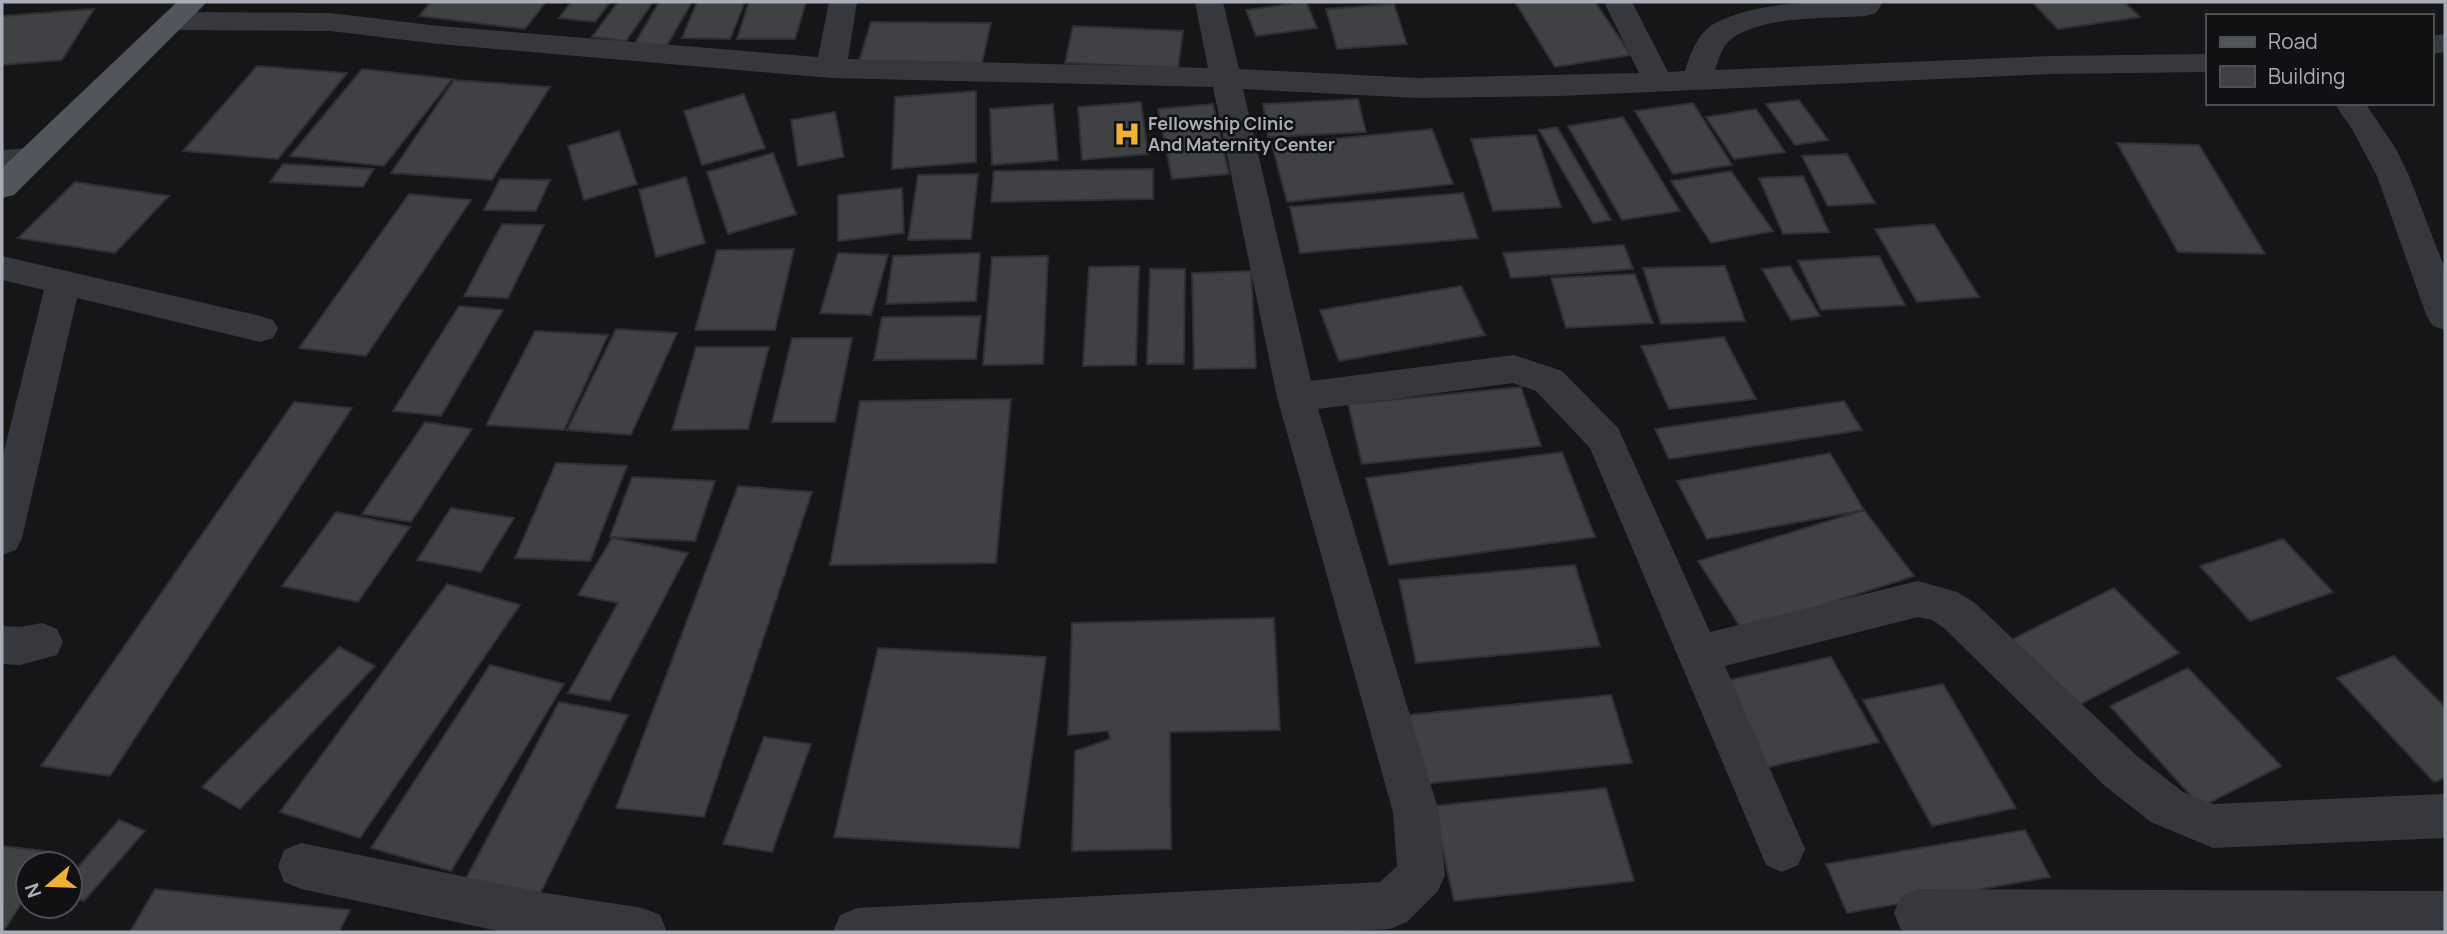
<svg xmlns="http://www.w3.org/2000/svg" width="2447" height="934" font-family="Manrope,sans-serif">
<rect width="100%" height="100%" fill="#161618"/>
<!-- building -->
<path fill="#404145" stroke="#303034" stroke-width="2" d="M431 2H546L525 29 419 16Z
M571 2H610L595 22 559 18Z
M618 2H653L626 41 592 37Z
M659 2H692L666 47 634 45Z
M697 2H745L730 39 682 38Z
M749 2H806L795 39H737Z
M1306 2 1317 28 1256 36 1246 10Z
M1515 2H1595L1631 55 1555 67Z
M2032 2H2124L2140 17 2058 29Z
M1394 4 1407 44 1337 49 1326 9Z
M94 9 62 60 2 65V16Z
M871 22 991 23 982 63 859 61Z
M1073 26 1183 31 1178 68 1065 63Z
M257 66 347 73 278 159 183 151Z
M362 69 452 79 384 166 290 156Z
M454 80 550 87 492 180 391 173Z
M976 91V162L892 169 895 97Z
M744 94 765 148 702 165 684 111Z
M1358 99 1366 132 1268 137 1263 104Z
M1799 100 1828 140 1795 145 1766 104Z
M1141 102 1148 154 1082 160 1078 107Z
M1693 103 1729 160 1732 165 1673 174 1635 111Z
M1053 104 1058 160 992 165 990 109Z
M1213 104 1229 174 1172 179 1158 109Z
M1756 109 1785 152 1734 159 1706 117Z
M835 112 844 157 798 166 791 120Z
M1623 117 1680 211 1622 220 1568 126Z
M1557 127 1611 220 1593 223 1539 130Z
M1432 129 1453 184 1287 202 1272 145Z
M619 131 637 184 584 200 568 146Z
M1536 135 1561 207 1493 211 1471 139Z
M2117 143 2199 145 2265 254 2178 252Z
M773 153 796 214 728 234 707 172Z
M1847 154 1875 203 1828 206 1802 156Z
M283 164 374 169 363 187 270 182Z
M1153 169V199L991 202 994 171Z
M1731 171 1773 231 1711 243 1671 181Z
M978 174 971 239 908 240 918 175Z
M1803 176 1829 232 1783 234 1759 178Z
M686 177 705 243 656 257 639 190Z
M500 179 550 180 536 211 484 210Z
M75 182 169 196 115 253 18 238Z
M902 188 904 233 838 241V195Z
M1463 193 1478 238 1300 253 1290 207Z
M409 194 471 200 366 356 299 348Z
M502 224 544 225 508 298 464 296Z
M1934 224 1979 297 1917 302 1875 229Z
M1624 245 1633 269 1511 278 1503 253Z
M794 249 775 330H695L717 250Z
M838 253 888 255 871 315 820 313Z
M980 253 976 301 886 304 893 256Z
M1048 256 1043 364 983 365 992 257Z
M1879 256 1905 305 1821 310 1798 261Z
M1139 266 1136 365 1083 366 1089 267Z
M1725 266 1745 321 1661 324 1643 268Z
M1790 266 1820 316 1791 320 1762 269Z
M1150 269H1185L1184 364H1147Z
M1251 271 1256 368 1194 369 1192 273Z
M1635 274 1653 323 1566 328 1551 278Z
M1461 286 1485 335 1339 361 1320 310Z
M459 306 503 310 441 416 393 411Z
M981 316 976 359 874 360 882 317Z
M616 329 677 333 631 435 567 430Z
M535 331 608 335 564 430 486 425Z
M1724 337 1756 399 1669 409 1641 346Z
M792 338H852L835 422H772Z
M696 347H769L748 429 672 430Z
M1521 387 1541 446 1362 464 1348 404Z
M1011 399 996 563 830 565 860 401Z
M1844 401 1862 430 1669 459 1655 429Z
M294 402 352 408 110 776 41 766Z
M425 422 472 429 411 522 362 514Z
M1562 452 1595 537 1389 565 1366 478Z
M1830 453 1864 510 1707 539 1677 481Z
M556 463 627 466 590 561 515 558Z
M632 477 715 481 695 541 610 537Z
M738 486 812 492 704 817 616 808Z
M451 508 514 518 481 572 417 560Z
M1864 510 1914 576 1743 631 1698 561Z
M336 512 410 527 358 602 282 586Z
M612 538 688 553 610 701 568 693 618 603 578 595Z
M2283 539 2333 592 2250 621 2200 566Z
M1575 565 1600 646 1416 663 1399 580Z
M447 584 520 605 360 838 280 812Z
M2114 588 2179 653 2073 708 2011 640Z
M1274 618 1280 730 1170 732 1171 849 1072 851 1075 751 1110 739 1108 731 1068 735 1072 623Z
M339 647 375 666 240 809 202 787Z
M878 648 1046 657 1019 848 834 837Z
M2394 656 2445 707V778L2434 782 2337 678Z
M1831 657 1879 742 1764 768 1721 682Z
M490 665 564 684 451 871 371 848Z
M2188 668 2281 766 2201 807 2110 706Z
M1943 684 2016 808 1932 826 1863 700Z
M1611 695 1632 763 1423 784 1408 715Z
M559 702 628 715 536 902 462 886Z
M764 737 811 744 772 852 723 844Z
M1606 788 1634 881 1454 901 1433 806Z
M119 820 145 831 84 901 70 895V876Z
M2025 830 2050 877 1847 913 1826 864Z
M2 846 54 852 47 864H28V893L3 932Z
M155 889 350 910 339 932H130Z"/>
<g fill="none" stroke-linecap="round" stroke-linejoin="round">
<!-- minor -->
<path fill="#37383d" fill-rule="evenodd" d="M829 2H857L848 59 1208 68 1195 2H1223L1239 69 1418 78 1639 73 1604 2H1632L1668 72 1685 71C1690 54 1697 35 1712 25 1755 0 1834 0 1883 2L1876 13 1866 16C1829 19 1757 15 1729 41 1721 49 1719 59 1715 70L2052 56 2207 54V72L2052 74 1559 96 1418 98 1243 89 1311 381 1514 355 1562 371 1618 428 1710 632 1918 581 1957 592 1975 603 2137 756 2183 792 2213 804 2445 794V838L2213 848 2151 822 2105 786 1945 629 1932 620 1918 617 1725 666 1805 849 1798 865 1782 872 1766 865 1590 448 1536 391 1513 383 1318 409 1439 812 1445 875 1438 891 1407 922 1390 929 1324 932H833L840 915 857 908 1380 882 1397 866 1393 812 1277 397 1213 87 831 78 439 44 330 31 173 30 163 27 158 21 163 15 173 12 330 13 439 26 818 57Z
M2445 34V52L2431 54V36Z
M2334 103H2365L2396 149 2409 176 2445 269V330L2433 326 2427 317 2377 176 2352 129Z
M29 148 40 151 45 159 40 167 2 172V150Z
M2 256 260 316 273 320 278 329 273 338 260 342 77 298 22 538 16 550 2 555V459L44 290 2 280Z
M42 623 57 629 63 642 57 655 20 665 2 664V626L20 627Z
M301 843 539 892 643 908 660 915 667 932H503L301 889 284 882 278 866 284 850Z
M1918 889 2445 891V932H1907L1901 930 1894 913 1901 896Z"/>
<!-- major -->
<path fill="#53555c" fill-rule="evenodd" d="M177 2H207L14 195 2 198V168Z"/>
</g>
<!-- icons -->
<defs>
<g id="hospital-bare" transform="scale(2.1)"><path d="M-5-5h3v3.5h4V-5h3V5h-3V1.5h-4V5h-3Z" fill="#f2b134" stroke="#111113" stroke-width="2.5" paint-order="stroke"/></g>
</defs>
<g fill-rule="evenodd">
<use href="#hospital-bare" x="1127" y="134"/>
</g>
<g text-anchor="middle" stroke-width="5" stroke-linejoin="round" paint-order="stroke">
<!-- poi labels -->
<g font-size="18" font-weight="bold" fill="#a8adb8" stroke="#111113" text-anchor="start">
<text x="1148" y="130">Fellowship Clinic<tspan x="1148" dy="21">And Maternity Center</tspan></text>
</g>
</g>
<!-- border -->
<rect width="2447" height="934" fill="none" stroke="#a8adb8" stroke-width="7"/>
<!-- legend -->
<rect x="2206" y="14" width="228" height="91" fill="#111113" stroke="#4d4f55" stroke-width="2"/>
<rect x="2220" y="37" width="35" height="10" fill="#53555c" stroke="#4d4f55" stroke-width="2"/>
<text x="2268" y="49" font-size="21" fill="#a8adb8">Road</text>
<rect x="2220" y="66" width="35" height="21" fill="#404145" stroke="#4d4f55" stroke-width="2"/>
<text x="2268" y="84" font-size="21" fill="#a8adb8">Building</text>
<!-- north arrow -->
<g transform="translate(49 885) rotate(251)"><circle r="33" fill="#111113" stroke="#4d4f55" stroke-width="2"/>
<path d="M0-5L12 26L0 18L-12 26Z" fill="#f2b134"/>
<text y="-10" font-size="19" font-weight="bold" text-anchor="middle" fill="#a8adb8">N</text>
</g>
</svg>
